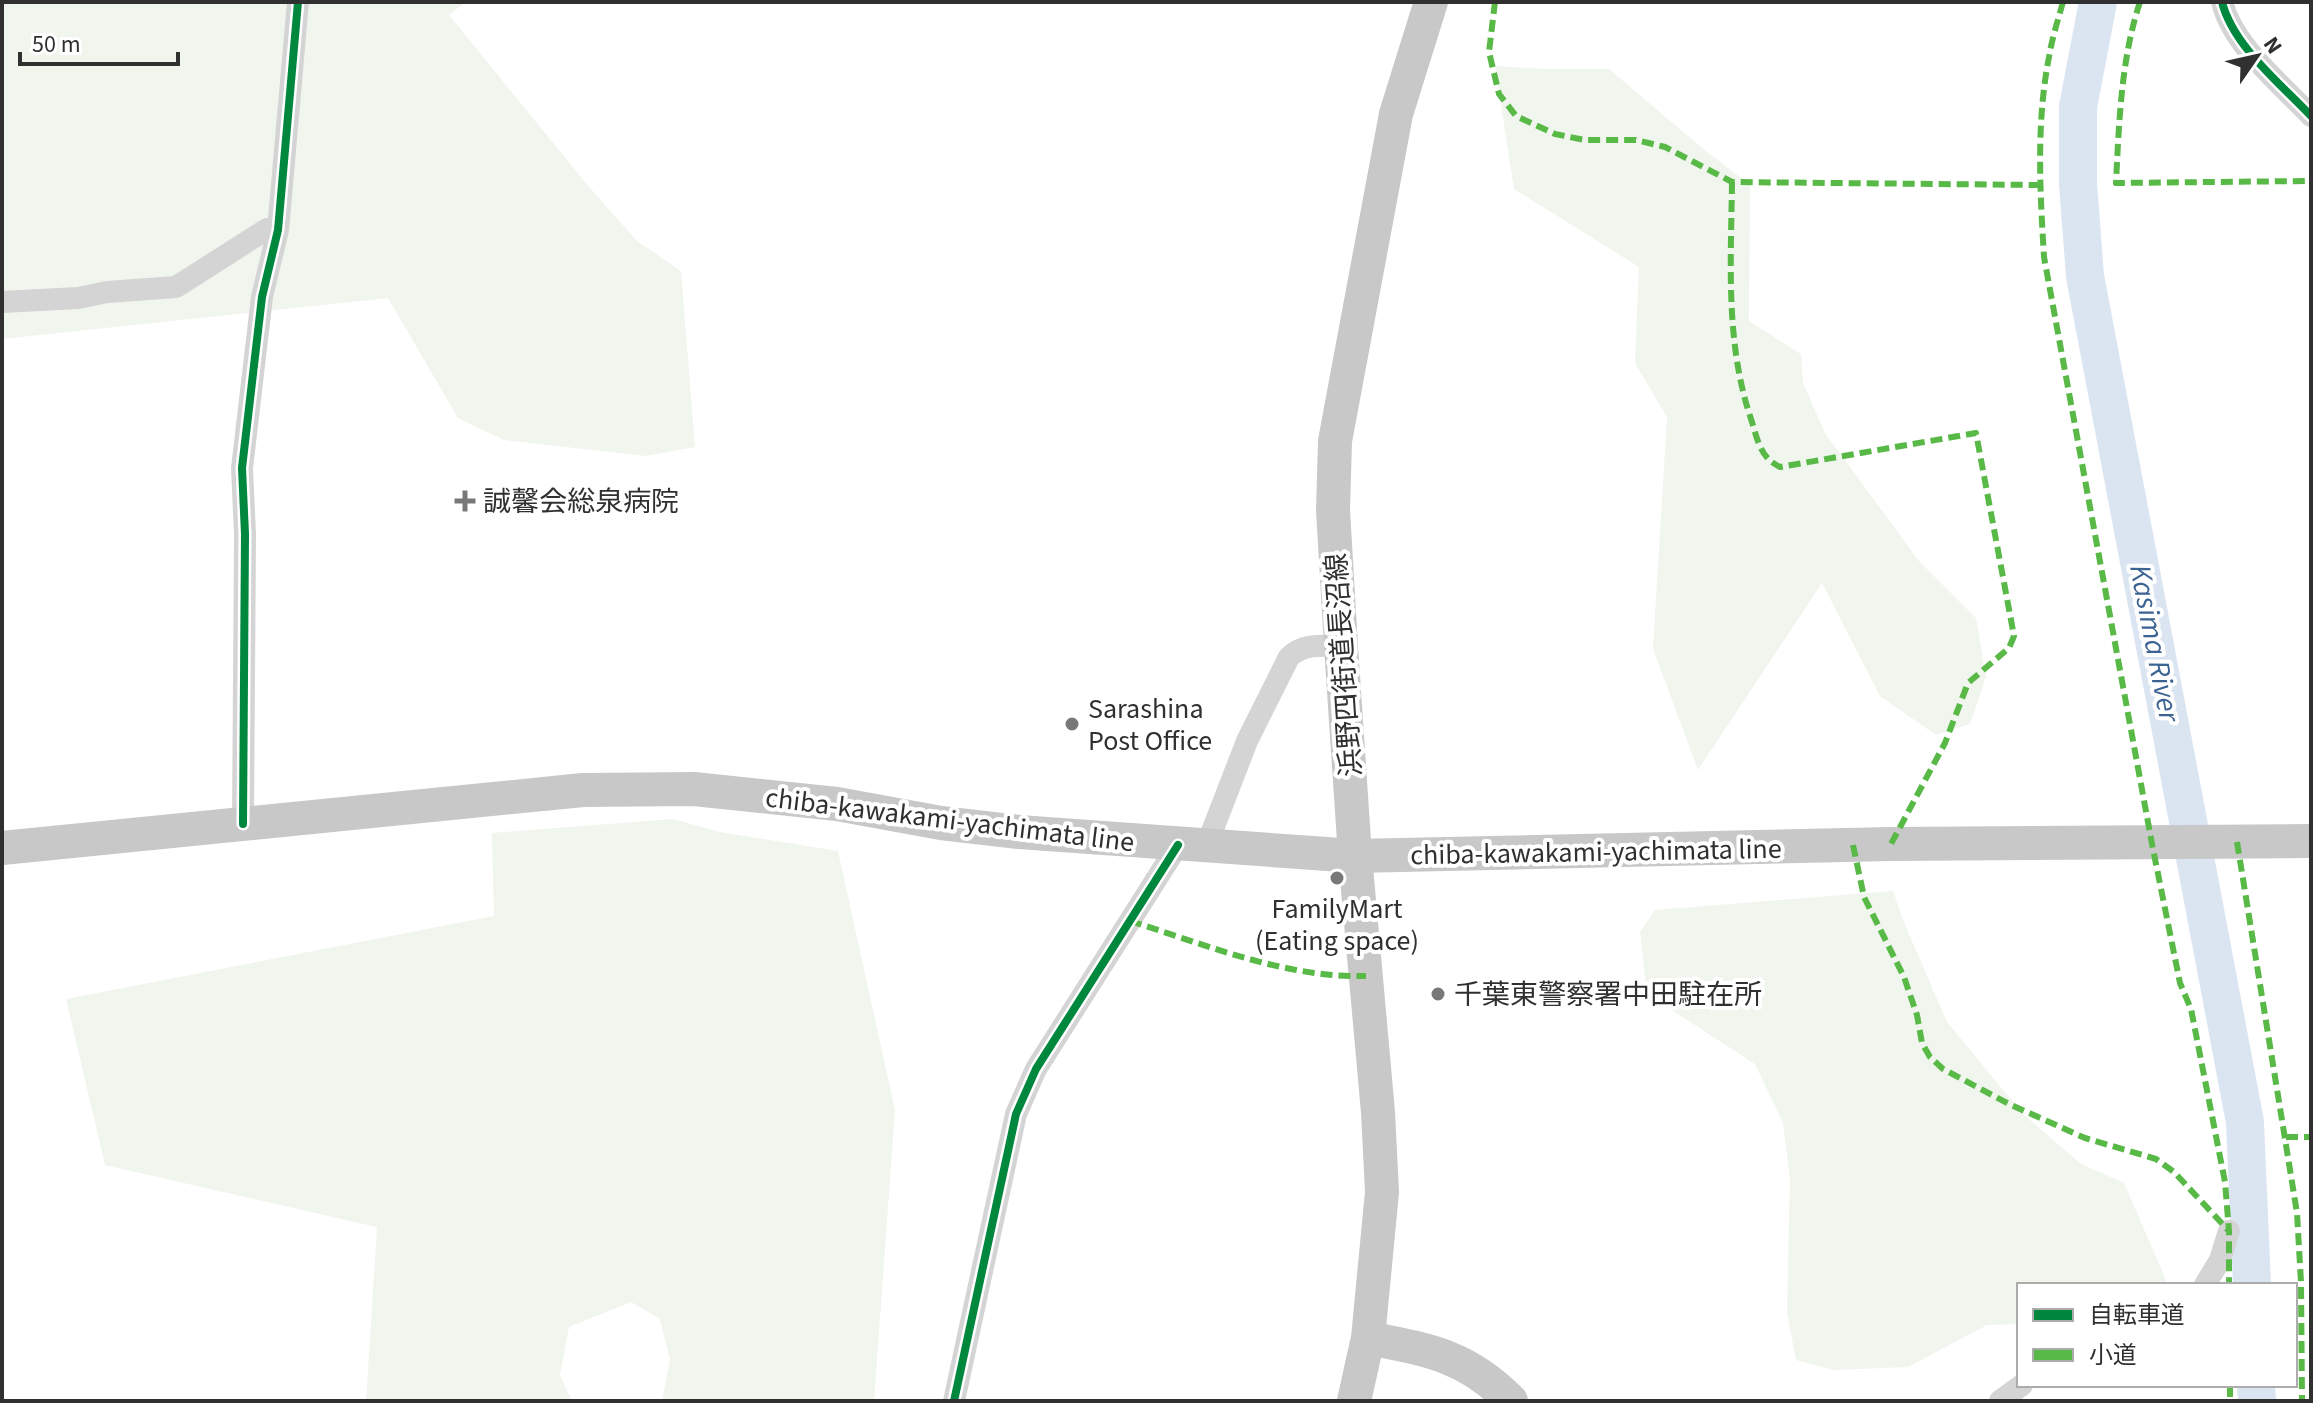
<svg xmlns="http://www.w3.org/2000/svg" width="2313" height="1403" font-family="'Source Sans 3','Noto Sans JP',sans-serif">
<rect width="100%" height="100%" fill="#fff"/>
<!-- green -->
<path fill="#f0f5ed" d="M2 2H466L449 15 584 181 637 241 681 271 695 447 646 456 504 440 458 418 388 298 2 339Z
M1495 66 1542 69H1609L1701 147 1750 185 1749 321 1801 354 1803 383 1825 433 1919 561 1976 618 1986 677 1970 724 1936 735 1880 696 1822 583 1698 770 1653 649 1667 417 1635 363 1639 267 1514 189Z
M673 819 720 832 838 851 895 1110 874 1401H662L670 1359 660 1319 631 1302 569 1327 560 1375 572 1401H366L377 1227 105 1165 66 999 494 916 492 833Z
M1893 891 1905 925 1947 1022 2023 1114 2081 1164 2124 1183 2166 1280 2163 1285H2019V1324L1987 1325 1908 1367 1833 1370 1796 1360 1787 1312 1790 1178 1783 1123 1755 1064 1647 994 1640 932 1655 910Z"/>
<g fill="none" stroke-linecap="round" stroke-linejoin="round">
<!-- river -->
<path stroke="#dbe5f2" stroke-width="38" d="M2098 2 2078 107V184L2085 276 2245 1122 2252 1285
M2256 1385 2257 1401"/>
<!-- minor -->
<path stroke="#d4d4d4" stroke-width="22" d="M2222 2C2233 46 2281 84 2311 116
M2 302 78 298 107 292 176 287 267 229 278 230
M243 824 245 534 242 468 262 297 278 230 298 2
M1206 847 1247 741 1289 657C1304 643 1321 646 1341 646
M2205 1285 2220 1260 2229 1231
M954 1401 1016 1114 1036 1069 1178 845
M2000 1401 2022 1385"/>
<!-- primary -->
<path stroke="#c8c8c8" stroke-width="34" d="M2 848 583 790 694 789 837 804 941 823 1019 832 1355 856 1891 844 2311 841
M1368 1338C1428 1350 1466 1355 1511 1401
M1354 1401 1368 1338 1382 1192 1378 1112 1355 856 1341 646 1333 510 1335 441 1396 114 1431 2"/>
<!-- quiet -->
<path stroke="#58b947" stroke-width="6" stroke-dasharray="12 6" stroke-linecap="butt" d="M1495 2 1489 52 1499 94 1516 116 1555 134 1585 140H1636L1665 147 1732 182 2040 185
M2063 2C2058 20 2052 38 2049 57 2036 123 2040 191 2044 257L2152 844 2180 983 2191 1009 2225 1182 2229 1231V1285
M2140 2C2121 59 2119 123 2116 183L2311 181
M1732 182C1731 263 1725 344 1752 422 1758 442 1761 458 1780 467L1976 433 2014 636 2009 648 1968 683 1945 743 1891 844
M2237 842 2297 1213 2301 1282 2302 1401
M1853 845 1864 897 1904 977 1917 1015 1922 1043 1930 1057 1943 1069 2009 1104 2085 1138 2156 1159 2174 1172 2229 1231
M1130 921C1207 945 1285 978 1366 976
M2286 1137H2311
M2230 1385V1401"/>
<!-- cycleway casing -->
<g stroke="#fff" stroke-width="13">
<path id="cycleway" d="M2222 2C2233 46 2281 84 2311 116
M243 824 245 534 242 468 262 297 278 230 298 2
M954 1401 1016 1114 1036 1069 1178 845"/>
</g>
<!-- cycleway -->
<use href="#cycleway" stroke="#00873e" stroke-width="8"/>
</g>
<!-- markers -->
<g fill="#787878" stroke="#fff" stroke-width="3">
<path d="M461 489h8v8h8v8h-8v8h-8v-8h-8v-8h8z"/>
<circle cx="1072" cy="724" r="8"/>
<circle cx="1337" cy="878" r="8"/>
<circle cx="1438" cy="994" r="8"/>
</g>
<g text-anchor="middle" stroke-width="8" stroke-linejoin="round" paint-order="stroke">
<!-- poi labels -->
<g font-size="28" fill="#303030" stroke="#fff" text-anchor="start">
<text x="483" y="511">誠馨会総泉病院</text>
<text x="1088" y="718">Sarashina<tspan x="1088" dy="32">Post Office</tspan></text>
<text x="1337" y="918" text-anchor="middle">FamilyMart<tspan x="1337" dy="32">(Eating space)</tspan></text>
<text x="1454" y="1004">千葉東警察署中田駐在所</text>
</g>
<!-- street labels -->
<g font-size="28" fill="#303030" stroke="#fff">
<text transform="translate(1343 665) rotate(-94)" y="10">浜野四街道長沼線</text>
<text transform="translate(950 819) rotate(7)" y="10">chiba-kawakami-yachimata line</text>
<text transform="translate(1596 851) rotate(-1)" y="10">chiba-kawakami-yachimata line</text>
</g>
<!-- water labels -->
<g font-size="30" font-style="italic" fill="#3d6393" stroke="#fff">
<text transform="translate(2155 643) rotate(79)" y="10">Kasima River</text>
</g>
</g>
<!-- border -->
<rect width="2313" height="1403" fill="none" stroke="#303030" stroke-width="8"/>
<!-- legend -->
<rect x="2017" y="1283" width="280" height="104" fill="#ffffff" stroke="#acacac" stroke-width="2"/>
<rect x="2033" y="1309" width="40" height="12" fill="#00873e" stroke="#acacac" stroke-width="2"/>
<text x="2089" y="1323" font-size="24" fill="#303030">自転車道</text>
<rect x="2033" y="1349" width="40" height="12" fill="#58b947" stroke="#acacac" stroke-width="2"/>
<text x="2089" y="1363" font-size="24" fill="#303030">小道</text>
<!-- north arrow -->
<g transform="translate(2257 56) rotate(56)" stroke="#ffffff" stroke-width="6" paint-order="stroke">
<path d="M0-6L14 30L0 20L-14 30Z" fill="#303030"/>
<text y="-12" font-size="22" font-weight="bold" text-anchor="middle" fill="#303030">N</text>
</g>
<!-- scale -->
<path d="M20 52v12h158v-12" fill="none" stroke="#303030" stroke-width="4"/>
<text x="32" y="52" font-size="24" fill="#303030" stroke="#ffffff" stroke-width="6" paint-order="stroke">50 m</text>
</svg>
